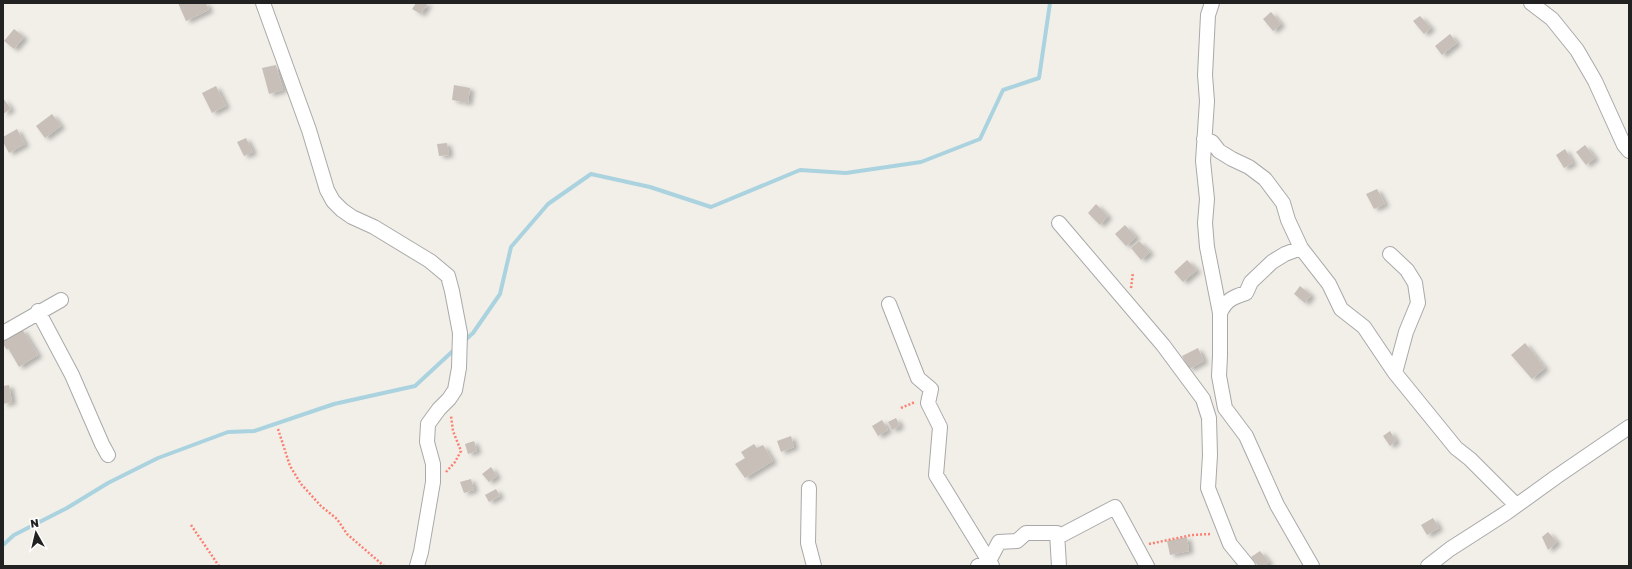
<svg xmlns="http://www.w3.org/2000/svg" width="1632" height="569" font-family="'Golos Text',sans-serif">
<defs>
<filter id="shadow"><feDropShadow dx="4.5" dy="2.5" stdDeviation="2" flood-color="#0004"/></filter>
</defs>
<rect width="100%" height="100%" fill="#f2efe9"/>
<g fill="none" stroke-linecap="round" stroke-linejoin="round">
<!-- stream -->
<path stroke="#aad3df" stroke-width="4" d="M463 342 473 333 500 294 511 247 548 204 591 174 650 187 711 207 800 170 846 173 921 162 980 139 1003 90 1039 78 1050 3
M3 545 14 535 67 508 108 483 158 458 228 432 254 431 334 404 415 386 455 349"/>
</g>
<!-- building -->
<path fill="#c7bfb8" filter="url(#shadow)" d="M178 3H206L209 10 186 21Z
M416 3H428L421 14 412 9Z
M1271 12 1281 24 1273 31 1263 19Z
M1420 16 1431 28 1424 34 1413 21Z
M14 29 24 37 14 49 4 41Z
M1450 34 1457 43 1442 55 1435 46Z
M276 65 283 90 269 94 262 68Z
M454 85 470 88 468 103 452 100Z
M216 86 226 106 212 113 202 93Z
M3 98 11 109 3 114Z
M52 114 61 126 45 138 36 126Z
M17 129 25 144 9 153 3 142V137Z
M246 138 253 152 244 156 237 142Z
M447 143 449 155 439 156 437 144Z
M1585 145 1595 158 1586 165 1576 152Z
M1565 149 1573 163 1564 168 1556 155Z
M1377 189 1385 204 1374 209 1366 194Z
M1096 204 1108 216 1100 225 1088 213Z
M1125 225 1136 237 1126 246 1115 234Z
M1139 241 1150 252 1141 260 1131 248Z
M1187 260 1197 270 1183 282 1174 272Z
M1300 286 1311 295 1305 303 1294 294Z
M22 329 38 355 19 367 8 348 7 350 3 344V340Z
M1525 343 1545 368 1532 379 1511 355Z
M1198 348 1204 361 1189 369 1182 356Z
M9 385 12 402 3 404V386Z
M896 418 900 426 892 430 888 422Z
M882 420 888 430 878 436 872 426Z
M1390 431 1396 441 1390 446 1383 436Z
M791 436 794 447 781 452 777 441Z
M474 441 477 451 468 454 465 444Z
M754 444 757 448 763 445 773 461 745 478 735 464 745 458 741 452Z
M491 467 497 476 489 482 482 474Z
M471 479 474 490 464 493 460 482Z
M496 489 500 496 489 502 485 495Z
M1433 518 1439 528 1427 535 1421 525Z
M1548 532 1557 542 1548 550 1542 537Z
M1187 537 1189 551 1170 555 1167 541Z
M1260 551 1269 562 1264 566H1258L1251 557Z"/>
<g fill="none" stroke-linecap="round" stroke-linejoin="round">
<!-- minor casing -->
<g stroke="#a9a9a9" stroke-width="16">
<path id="minor" d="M263 3 309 130 327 190 333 201 342 210 352 217 374 227 430 261 448 276 452 291 460 333 459 368 455 390 449 399 439 409 428 424 427 442 433 464V482L421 552 417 566
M1212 3 1208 15 1205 75 1207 101 1203 161 1207 199 1205 223 1207 247 1220 313V356L1219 376 1225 408 1246 436 1277 505 1312 566
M1531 3 1552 19 1577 50 1595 81 1624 145 1629 151
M1204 139 1212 142 1219 151 1232 159 1249 167 1265 179 1283 203 1288 220 1301 248 1329 284 1341 309 1364 327 1395 373
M1059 223 1163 345 1203 399 1209 418 1210 455 1208 488 1230 544 1248 566
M1390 254 1407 270 1415 283 1418 303 1406 332 1395 373 1456 448 1470 459 1516 505
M889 304 918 378 931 389 928 403 940 427 936 475 992 566
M38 311 72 375 102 444 108 455
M1220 313C1226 300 1233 297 1246 293L1251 282 1272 262 1285 254 1301 248
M3 333 61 300
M809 488 808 543 814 566
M1058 537 1115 507 1147 566
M978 566 989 561 999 542 1017 541 1026 533H1057L1059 566
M1428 566 1450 549 1506 513 1556 477 1629 427"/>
</g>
<!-- path -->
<path stroke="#fa8072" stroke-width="2.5" stroke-dasharray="2 2" stroke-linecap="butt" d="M1131 288 1133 272
M901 408 915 402
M278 429 290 466 301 484 321 506 337 519 347 534 384 566
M446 472 455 462 461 451 453 431 451 416
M191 525 219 566
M1149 544 1192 535 1211 534"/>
<!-- minor -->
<use href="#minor" stroke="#fff" stroke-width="14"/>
</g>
<!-- border -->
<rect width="1632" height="569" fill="none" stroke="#222222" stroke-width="8"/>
<!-- north arrow -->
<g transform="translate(36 533) rotate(352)" stroke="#ffffff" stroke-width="3" paint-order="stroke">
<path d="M0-3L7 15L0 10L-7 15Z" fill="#222222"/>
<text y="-6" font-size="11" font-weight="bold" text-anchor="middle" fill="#222222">N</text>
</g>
</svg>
